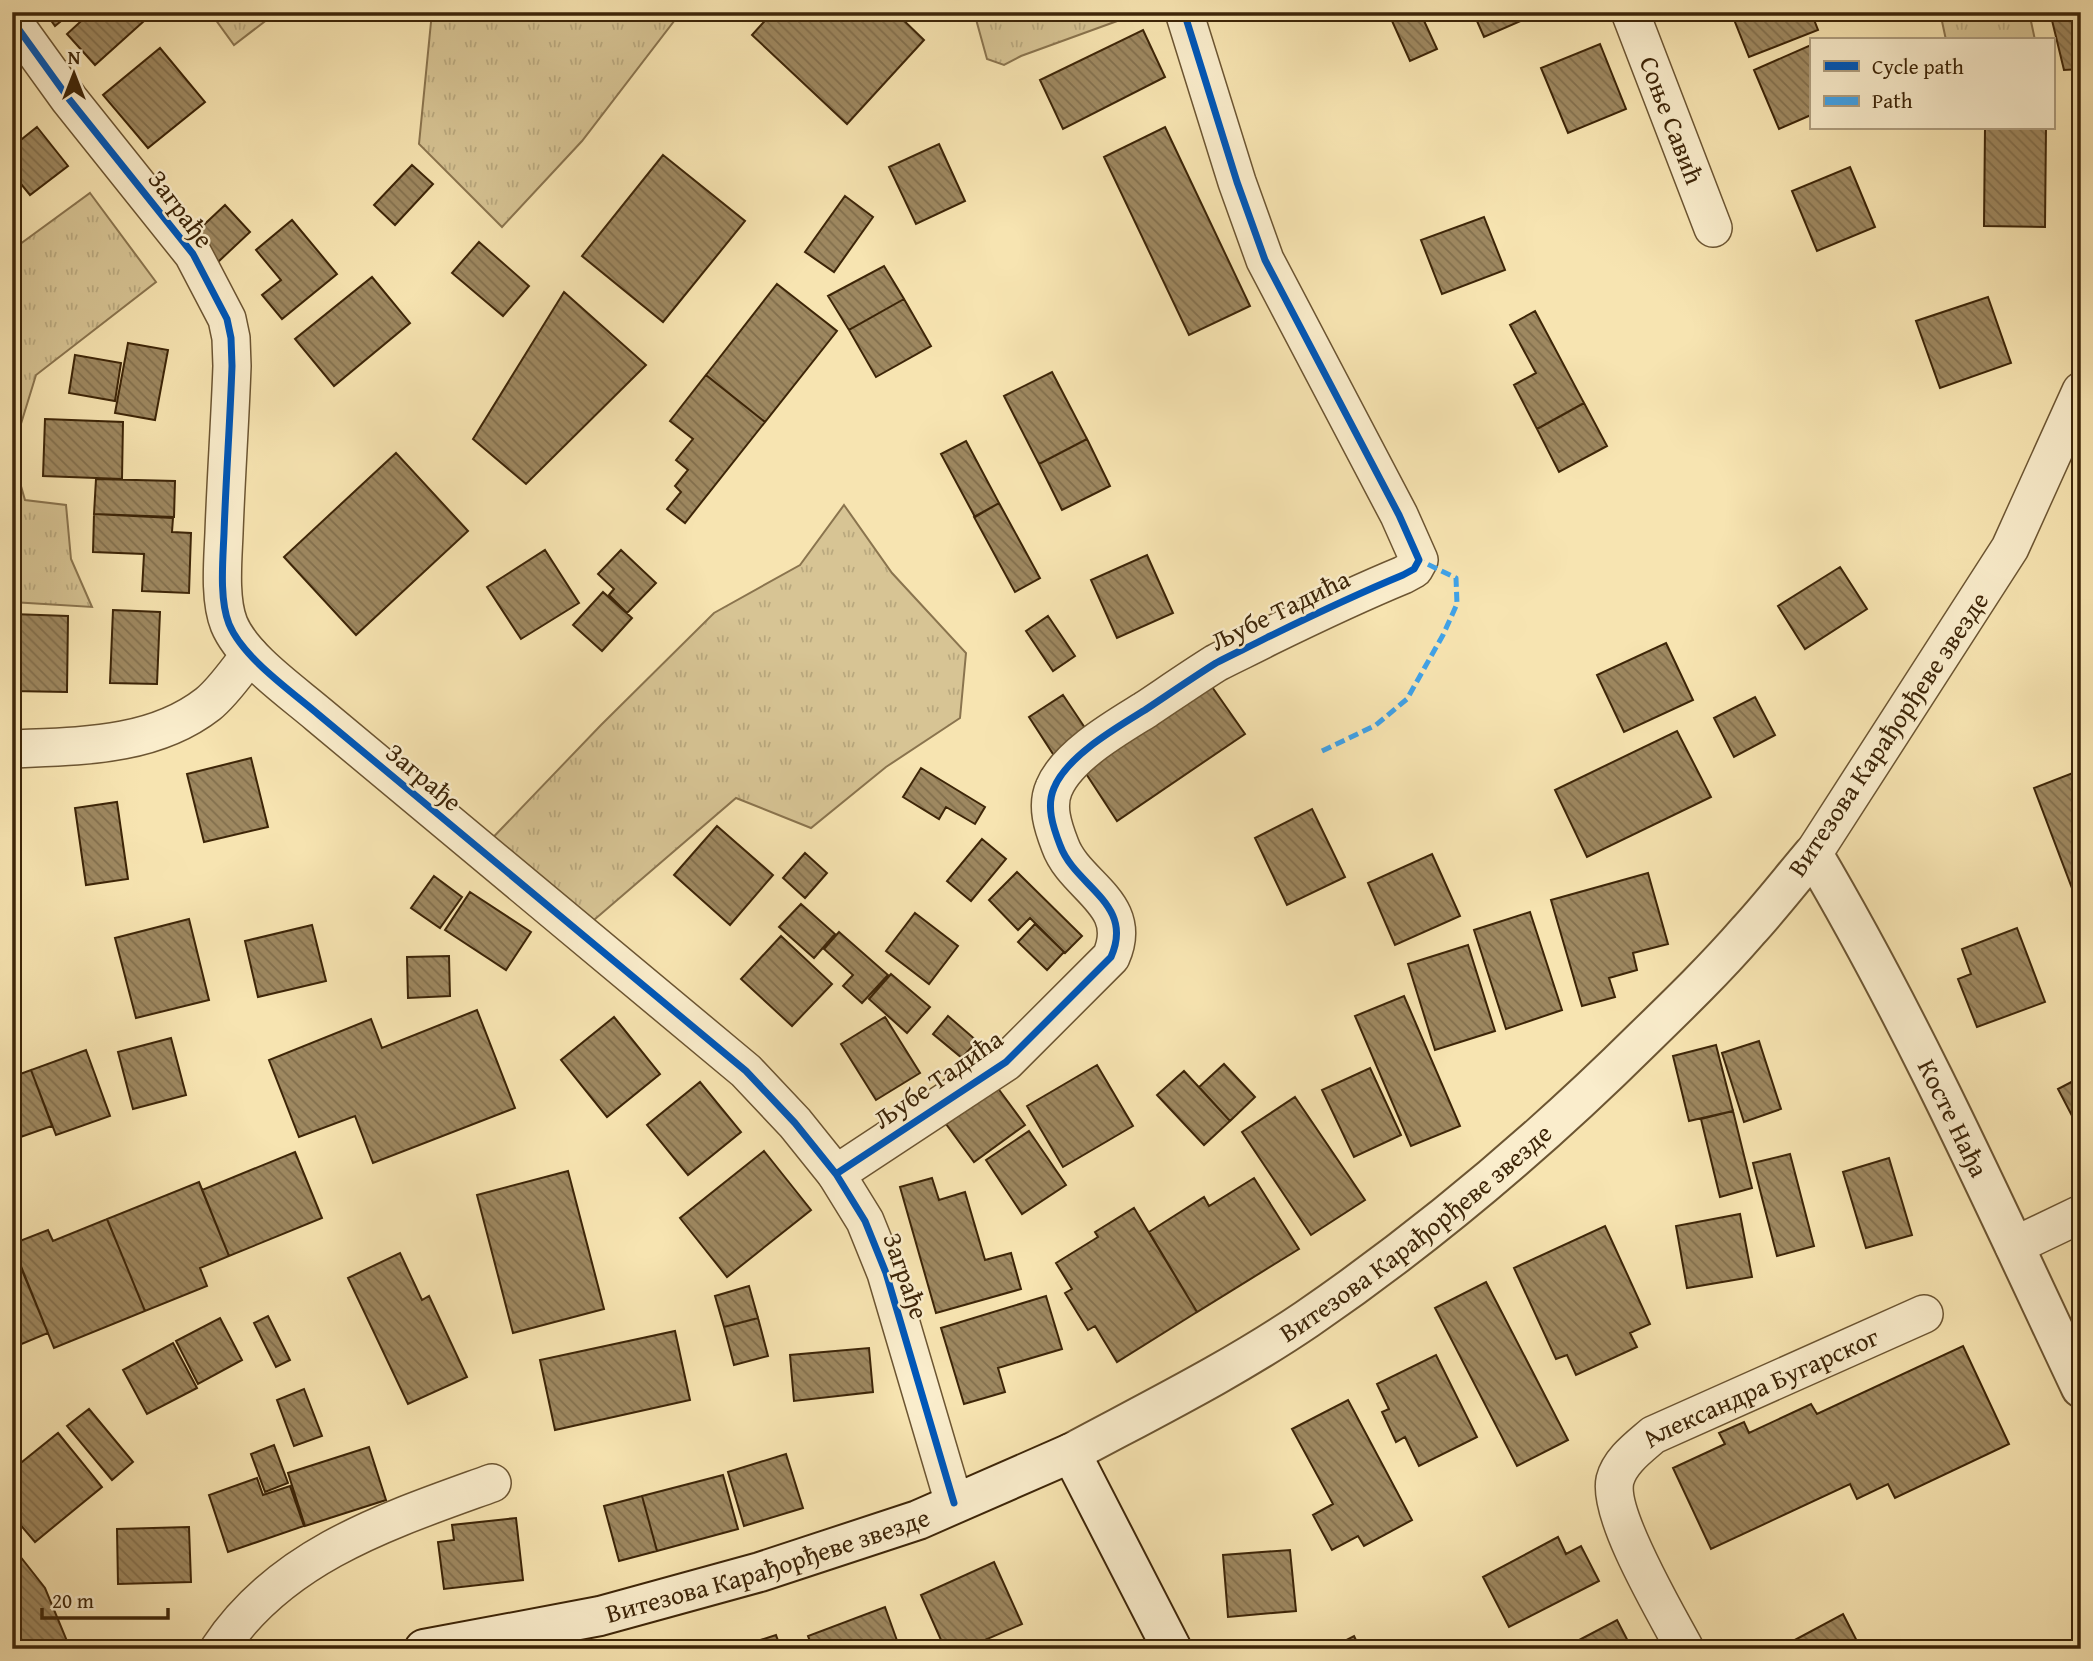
<svg xmlns="http://www.w3.org/2000/svg" width="2093" height="1661" font-family="'Gentium Book Plus',serif">
<defs>
<pattern id="grass-tufts" width="24" height="20" patternUnits="userSpaceOnUse" patternTransform="scale(1.75)"><rect width="24" height="20" fill="#d7c494"/><path d="M3 7l-1-3M5 7V3M7 7l1-3M15 17l-1-3M17 17v-4M19 17l1-3" fill="none" stroke="#b9a87e"/></pattern>
<pattern id="building-back-hatch" width="6" height="6" patternUnits="userSpaceOnUse" patternTransform="scale(1.75)"><rect width="6" height="6" fill="#9e8860"/><path d="M-1 5l2 2M0 0l6 6M5-1l2 2" fill="none" stroke="#826f4d"/></pattern>
</defs>
<rect width="100%" height="100%" fill="#f7e4b1"/>
<filter id="stains"><feTurbulence type="fractalNoise" baseFrequency=".00286" numOctaves="4"/><feColorMatrix values="0 0 0 0 .2 0 0 0 0 .09 0 0 0 0 .02 0 0 0 .5 -.17"/></filter>
<radialGradient id="worn" r=".72"><stop offset=".6" stop-color="#630" stop-opacity="0"/><stop offset="1" stop-color="#630" stop-opacity=".3"/></radialGradient>
<!-- grass -->
<path fill="url(#grass-tufts)" stroke="#8a744e" stroke-width="2" d="M210 12H277L234 45Z
M432 12H681L582 141 502 227 419 144Z
M974 12H1142L1021 56 1004 65 987 59Z
M1940 12H2029L2035 40H1946Z
M90 193 156 282 36 375 12 453V250Z
M12 455 25 500 66 505 71 559 92 607 12 602Z
M844 505 892 573 966 653 960 718 886 767 811 828 736 798 580 932 480 851 601 725 714 613 800 565Z"/>
<!-- building -->
<path fill="url(#building-back-hatch)" stroke="#3d2508" stroke-width="2" d="M45 12H72L55 26Z
M91 12H154L95 65 67 34Z
M773 12H895L924 40 847 124 752 35Z
M1388 12H1420L1437 49 1410 61Z
M1473 12H1541L1484 37Z
M1731 12H1811L1818 30 1749 57Z
M2050 12H2081V69L2064 70Z
M1143 30 1165 77 1063 129 1040 80Z
M1600 44 1626 109 1568 133 1541 68Z
M1811 45V115L1779 129 1754 70Z
M160 48 205 102 148 148 103 95Z
M37 127 68 166 30 195 12 173V147Z
M1165 127 1250 306 1189 335 1104 157Z
M1985 128H2046L2045 227 1984 226Z
M939 144 965 201 916 224 889 167Z
M663 155 745 221 663 322 582 256Z
M412 165 433 184 395 225 374 205Z
M1850 167 1875 227 1817 251 1792 191Z
M845 196 873 217 834 272 805 252Z
M225 205 250 232 218 262 193 235Z
M1484 217 1505 270 1442 294 1421 240Z
M292 220 337 274 282 319 262 295 281 280 256 250Z
M479 242 529 286 503 316 452 273Z
M884 266 904 299 849 330 828 296Z
M372 277 410 323 334 386 295 339Z
M777 284 837 331 765 422 706 375Z
M564 292 646 365 526 484 473 439Z
M1988 297 2011 363 1940 388 1916 321Z
M904 299 931 346 876 377 849 330Z
M1535 311 1584 403 1537 429 1514 385 1536 373 1510 325Z
M128 343 168 350 155 420 115 413Z
M75 355 121 363 115 401 69 393Z
M1052 372 1087 439 1039 464 1004 396Z
M706 375 765 422 685 523 667 509 681 492 675 486 688 470 676 460 693 439 670 421Z
M1584 403 1607 446 1559 472 1537 429Z
M45 419 123 422 122 479 43 476Z
M1087 439 1110 486 1062 510 1039 464Z
M966 441 999 503 975 517 941 454Z
M396 453 468 531 356 635 284 557Z
M96 479 175 481 174 517 94 514Z
M999 503 1040 578 1015 592 974 517Z
M94 514 173 518 172 532 191 533 189 593 142 591 144 554 93 552Z
M545 550 579 603 521 639 487 587Z
M621 550 656 583 627 613 609 595 614 589 598 574Z
M1147 555 1173 613 1117 638 1091 580Z
M1840 567 1867 609 1805 649 1778 606Z
M603 592 632 618 602 651 573 625Z
M113 610 160 612 157 684 110 683Z
M12 614 68 616 67 692 12 691Z
M1048 616 1075 656 1053 671 1026 631Z
M1666 643 1693 700 1624 732 1597 675Z
M1210 684 1245 734 1117 821 1083 769Z
M1063 695 1089 734 1055 757 1029 717Z
M1755 697 1775 735 1734 757 1714 718Z
M1677 731 1711 797 1587 857 1555 790Z
M251 758 268 827 204 842 187 774Z
M921 768 985 807 975 824 946 807 939 819 903 797Z
M2078 771 2081 777V903L2078 904 2034 788Z
M117 802 128 879 86 885 75 808Z
M1312 809 1345 877 1287 905 1255 838Z
M717 826 773 875 730 925 674 875Z
M982 839 1006 859 971 901 947 881Z
M805 853 827 873 805 898 783 878Z
M1432 854 1460 916 1395 945 1368 883Z
M1017 872 1082 936 1065 953 1030 918 1018 930 989 900Z
M1648 873 1668 944 1633 953 1637 970 1609 978 1615 997 1582 1006 1551 900Z
M434 876 462 897 440 928 411 908Z
M470 892 531 932 506 970 445 930Z
M801 904 835 934 814 958 779 927Z
M1530 912 1562 1010 1506 1029 1474 930Z
M915 913 958 946 929 984 886 951Z
M189 919 209 1000 136 1018 115 938Z
M1035 924 1064 952 1047 970 1018 942Z
M312 925 326 981 258 997 245 941Z
M2017 928 2045 1002 1977 1027 1958 979 1971 974 1962 949Z
M839 932 888 975 862 1003 843 986 853 975 824 949Z
M781 936 832 984 792 1026 741 979Z
M1468 945 1495 1031 1435 1050 1408 964Z
M449 956 450 996 408 998 407 957Z
M891 974 930 1007 907 1033 869 999Z
M1404 996 1460 1126 1411 1146 1355 1016Z
M477 1010 515 1108 373 1163 355 1116 299 1137 269 1060 371 1019 382 1048Z
M948 1016 977 1041 962 1058 933 1034Z
M614 1017 660 1074 607 1117 561 1060Z
M885 1017 920 1073 876 1100 841 1044Z
M171 1038 186 1095 133 1109 118 1052Z
M1759 1041 1781 1109 1744 1122 1722 1053Z
M1716 1045 1733 1111 1689 1121 1673 1056Z
M86 1050 110 1116 56 1135 31 1070Z
M1224 1064 1255 1097 1230 1121 1199 1087Z
M1097 1065 1133 1126 1063 1167 1027 1106Z
M1370 1068 1401 1135 1354 1157 1322 1090Z
M31 1070 52 1126 12 1140V1077Z
M1184 1071 1230 1121 1204 1145 1157 1095Z
M2081 1077V1133L2058 1089Z
M700 1082 741 1132 688 1175 647 1125Z
M997 1087 1025 1125 974 1162 946 1124Z
M1295 1097 1365 1200 1311 1235 1242 1132Z
M1733 1111 1752 1188 1720 1197 1701 1119Z
M1029 1131 1066 1185 1022 1214 986 1160Z
M764 1151 811 1210 727 1277 680 1218Z
M295 1152 322 1218 229 1256 202 1190Z
M1790 1154 1814 1246 1777 1256 1753 1163Z
M1889 1158 1912 1235 1866 1248 1843 1172Z
M568 1171 604 1309 513 1333 477 1195Z
M932 1178 939 1200 965 1192 985 1260 1011 1253 1021 1289 936 1313 900 1187Z
M1254 1178 1299 1249 1197 1312 1149 1232 1204 1197 1209 1206Z
M199 1182 229 1256 200 1268 207 1286 145 1311 107 1219Z
M1134 1208 1197 1312 1117 1362 1095 1326 1088 1330 1065 1293 1072 1289 1056 1263 1098 1237 1095 1232Z
M1740 1214 1752 1277 1687 1288 1676 1226Z
M107 1219 145 1311 54 1348 12 1244 48 1230 53 1241Z
M1605 1226 1650 1324 1630 1333 1637 1347 1576 1375 1567 1355 1556 1359 1514 1268Z
M12 1246 48 1333 12 1348Z
M400 1253 422 1300 429 1296 467 1377 408 1404 348 1278Z
M1486 1282 1568 1440 1517 1466 1435 1308Z
M749 1286 758 1318 724 1327 715 1296Z
M1046 1296 1062 1349 998 1368 1005 1392 964 1404 941 1328Z
M268 1316 290 1360 276 1367 254 1323Z
M220 1318 242 1360 198 1384 176 1341Z
M758 1318 768 1356 734 1365 724 1327Z
M675 1331 690 1400 555 1430 540 1360Z
M173 1343 197 1388 147 1414 123 1370Z
M1963 1346 2009 1444 1895 1498 1888 1484 1857 1499 1850 1484 1711 1549 1673 1468 1725 1444 1719 1433 1744 1422 1749 1433 1811 1404 1817 1414Z
M869 1348 873 1392 794 1401 790 1355Z
M1436 1355 1477 1437 1419 1466 1405 1437 1396 1442 1382 1412 1389 1409 1377 1384Z
M304 1389 322 1436 294 1446 277 1400Z
M1348 1400 1412 1520 1364 1546 1358 1536 1332 1550 1313 1515 1333 1504 1292 1429Z
M89 1409 133 1462 112 1480 67 1426Z
M58 1433 102 1487 35 1542 12 1515V1470Z
M274 1445 288 1483 265 1492 251 1454Z
M369 1447 386 1500 305 1526 288 1473Z
M786 1454 803 1508 744 1526 728 1472Z
M723 1475 738 1529 657 1551 642 1496Z
M257 1478 263 1495 290 1486 304 1526 228 1552 209 1495Z
M642 1496 657 1551 619 1561 604 1506Z
M516 1518 523 1580 444 1589 438 1542 454 1540 452 1525Z
M189 1527 191 1582 118 1584 117 1529Z
M1558 1537 1566 1554 1581 1546 1599 1581 1509 1627 1483 1577Z
M12 1546 45 1588 67 1641 12 1643Z
M1290 1550 1296 1611 1228 1617 1223 1555Z
M994 1562 1022 1624 964 1649H945L921 1595Z
M885 1607 900 1649H813L808 1636Z
M1843 1614 1861 1649H1778Z
M1617 1620 1632 1649H1562Z
M776 1635 781 1649H732Z
M1354 1636 1360 1649H1329Z"/>
<g fill="none" stroke-linecap="round" stroke-linejoin="round">
<!-- minor casing -->
<g stroke="#6c5532" stroke-width="40">
<g id="minor">
<path id="s1" d="M1630 12 1713 228"/>
<path d="M12 20 69 99 193 254 227 319 231 338 232 366C230 422 226 477 224 533 223 559 219 599 229 624 243 658 291 691 319 715L746 1071 795 1123 836 1174 865 1221 886 1273 954 1503"/>
<path d="M12 749C79 746 153 747 208 704 224 691 237 671 250 655"/>
<path d="M1813 854 2010 548 2081 391"/>
<path d="M836 1174 1006 1062 1111 957C1135 903 1075 887 1060 845 1053 827 1046 806 1054 788 1067 756 1116 728 1145 710 1169 694 1192 678 1216 663 1233 654 1251 646 1268 637 1313 615 1357 594 1403 575L1414 569 1419 560 1399 515 1265 260 1237 182 1184 12"/>
<path d="M2014 1246 2081 1214"/>
<path d="M219 1649C282 1554 390 1520 492 1483"/>
<path id="s2" d="M1685 1649C1667 1615 1607 1515 1615 1480 1620 1461 1638 1448 1653 1435L1924 1314"/>
</g>
</g>
<!-- tertiary casing -->
<g stroke="#6c5532" stroke-width="42">
<g id="tertiary">
<path id="s3" d="M1071 1453C1151 1410 1232 1370 1307 1319 1428 1236 1540 1141 1644 1038 1680 1003 1716 968 1748 931 1771 906 1791 880 1813 854 1914 1025 1996 1208 2081 1388"/>
</g>
</g>
<!-- secondary casing -->
<g stroke="#3d2508" stroke-width="42">
<g id="secondary">
<path id="s4" d="M424 1649 600 1616 760 1572 918 1520 1071 1453 1172 1649"/>
</g>
</g>
<!-- minor -->
<use href="#minor" stroke="#faedcc" stroke-width="37"/>
<!-- tertiary -->
<use href="#tertiary" stroke="#faedcc" stroke-width="38"/>
<!-- secondary -->
<use href="#secondary" stroke="#faedcc" stroke-width="38"/>
<!-- quiet -->
<path stroke="#3fa2e9" stroke-width="5" stroke-dasharray="10 5" stroke-linecap="butt" d="M1322 751 1376 725 1407 699 1443 635 1457 604 1456 578 1419 560"/>
<!-- cycleway casing -->
<g stroke="#faedcc" stroke-width="11">
<path id="cycleway" d="M12 20 69 99 193 254 227 319 231 338 232 366C230 422 226 477 224 533 223 559 219 599 229 624 243 658 291 691 319 715L746 1071 795 1123 836 1174 865 1221 886 1273 954 1503
M836 1174 1006 1062 1111 957C1135 903 1075 887 1060 845 1053 827 1046 806 1054 788 1067 756 1116 728 1145 710 1169 694 1192 678 1216 663 1233 654 1251 646 1268 637 1313 615 1357 594 1403 575L1414 569 1419 560 1399 515 1265 260 1237 182 1184 12"/>
</g>
<!-- cycleway -->
<use href="#cycleway" stroke="#0057b8" stroke-width="7"/>
</g>
<g text-anchor="middle" stroke-width="5" stroke-linejoin="round" paint-order="stroke">
<!-- street labels -->
<g font-size="26" fill="#3d2508" stroke="#faedcc">
<text dy="9" stroke="none"><textPath href="#s1" startOffset="116">Соње Савић</textPath></text>
<text transform="translate(181 209) rotate(53)" y="9">Заграђе</text>
<text transform="translate(1280 610) rotate(-26)" y="9">Љубе Тадића</text>
<text transform="translate(1888 734) rotate(-56)" y="9">Витезова Карађорђеве звезде</text>
<text transform="translate(424 777) rotate(40)" y="9">Заграђе</text>
<text transform="translate(938 1079) rotate(-35)" y="9">Љубе Тадића</text>
<text dy="9" stroke="none"><textPath href="#s3" startOffset="1260">Косте Нађа</textPath></text>
<text dy="9" stroke="none"><textPath href="#s3" startOffset="410">Витезова Карађорђеве звезде</textPath></text>
<text transform="translate(906 1276) rotate(71)" y="9">Заграђе</text>
<text dy="9" stroke="none"><textPath href="#s2" startOffset="362">Александра Бугарског</textPath></text>
<text dy="9" stroke="none"><textPath href="#s4" startOffset="354">Витезова Карађорђеве звезде</textPath></text>
</g>
</g>
<!-- margin -->
<rect width="2093" height="1661" fill="none" stroke="#f7e4b1" stroke-width="42"/>
<rect x="14" y="14" width="2065" height="1633" fill="none" stroke="#3d2508" stroke-width="3.5"/>
<rect x="21" y="21" width="2051" height="1619" fill="none" stroke="#3d2508" stroke-width="2"/>
<!-- legend -->
<rect x="1810" y="38" width="245" height="91" fill="#faedcc" stroke="#ae9d7e" stroke-width="2"/>
<rect x="1824" y="61" width="35" height="10" fill="#0057b8" stroke="#ae9d7e" stroke-width="2"/>
<text x="1872" y="74" font-size="21" fill="#3d2508">Cycle path</text>
<rect x="1824" y="96" width="35" height="10" fill="#3fa2e9" stroke="#ae9d7e" stroke-width="2"/>
<text x="1872" y="108" font-size="21" fill="#3d2508">Path</text>
<!-- north arrow -->
<g transform="translate(74 74)" stroke="#faedcc" stroke-width="5" paint-order="stroke">
<path d="M0-5L12 26L0 18L-12 26Z" fill="#3d2508"/>
<text y="-10" font-size="19" font-weight="bold" text-anchor="middle" fill="#3d2508">N</text>
</g>
<!-- scale -->
<path d="M42 1608v10h126v-10" fill="none" stroke="#3d2508" stroke-width="3.5"/>
<text x="52" y="1608" font-size="21" fill="#3d2508" stroke="#faedcc" stroke-width="5" paint-order="stroke">20 m</text>
<rect width="100%" height="100%" filter="url(#stains)"/>
<rect width="100%" height="100%" fill="url(#worn)"/>
</svg>
